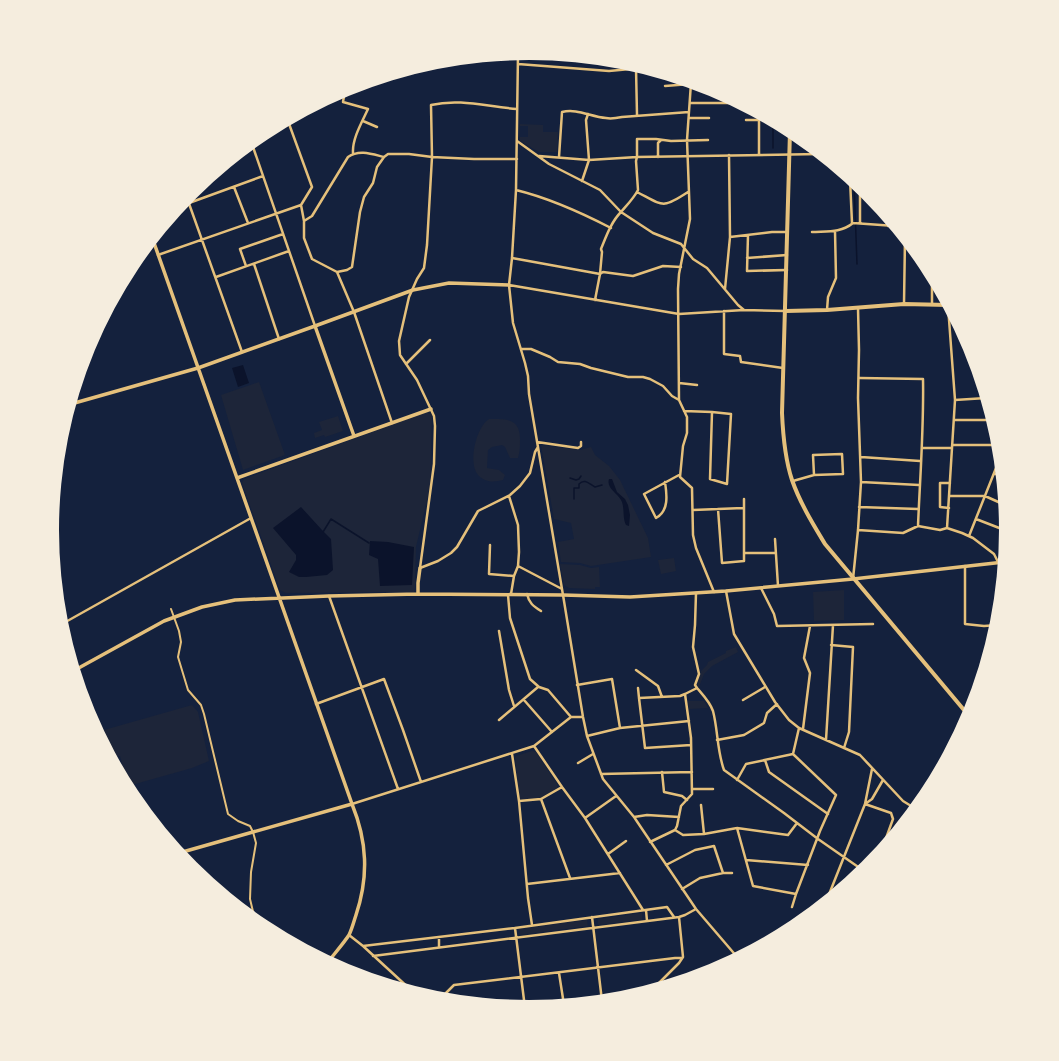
<svg xmlns="http://www.w3.org/2000/svg" width="1059" height="1061" font-family="'Titillium Web',sans-serif">
<rect width="100%" height="100%" fill="#14213d"/>
<!-- green -->
<path fill="#1d2539" d="M520 124 543 125V132H558L557 152H539L520 141V137H528V126H520Z
M259 382 285 455 243 470 221 395Z
M427 412 432 415 430 487 416 547 415 587 414 592 286 593 280 590 242 483 244 479Z
M338 416 343 431 325 437 324 435 315 438 314 433 322 430 319 422Z
M489 419C506 419 520 418 520 439 520 446 520 451 518 458H510L505 447 502 445 492 447 488 450 487 468 499 470 505 475 503 480C495 482 486 483 479 476 467 465 476 427 489 419Z
M541 445 580 450 591 447 595 455 609 466 620 480 648 538 651 557 591 566 580 563 561 562 558 542 574 539 571 523 554 519Z
M674 558 676 571 661 574 658 560Z
M560 564 580 565 591 568 599 567 600 587H595V589L569 588 564 585Z
M844 590V620L814 621 813 592Z
M736 647 738 652 712 666 704 674 699 687 697 686 701 671 707 665 708 662 726 653V651Z
M688 701H704L708 708 689 709Z
M192 705 198 712 209 761 192 768 128 786 120 756 112 757 104 730Z
M532 751 536 752 557 784V788L541 799 520 800 515 758 516 756Z
M896 820 903 824 885 846Z
M642 913V920L598 925V919Z
M587 920 588 926 520 935 519 929Z"/>
<!-- water -->
<path fill="#0b132b" d="M243 365 249 383 238 387 232 368Z
M609 479H612L617 492 625 499 628 505 630 515 629 526 626 525C622 517 625 507 621 500 617 493 606 488 609 479Z
M301 507 322 530 331 539 333 570 327 575 306 577H299L289 572 296 560V555L273 528Z
M370 541 388 542 414 547 412 585 380 586 378 559 369 555Z"/>
<g fill="none" stroke-linecap="round" stroke-linejoin="round">
<!-- stream -->
<path stroke="#0b132b" stroke-width="1.5" d="M773 148V122
M854 182 857 264
M570 478 576 480 579 479 581 476
M574 499V488H579V484C585 478 589 484 595 487L602 485
M323 532 331 519 369 543"/>
<!-- pedestrian -->
<path stroke="#e5c07b" stroke-width="2" d="M171 609 179 631 181 642 178 657 188 690 201 705 204 714 228 814 238 821 250 826 253 832 256 843 251 872 250 899 255 920"/>
<!-- minor -->
<path stroke="#e5c07b" stroke-width="2.5" d="M518 54 516 190 512 258 509 285 513 323 525 363 528 376 529 394 563 595 583 717 587 736 603 779 634 817 696 909 738 958
M518 64 609 71 641 68
M636 68 637 115
M691 83 687 140 690 219 679 274 678 289 679 400 687 417V433L683 446 680 477 692 488 693 535 696 548 714 592
M665 86 690 84
M691 87H705
M345 90 343 102 368 109C362 122 352 139 353 153
M690 103H738
M517 109C488 107 460 98 431 105L432 157 427 245 424 268 417 279 409 297 399 341 400 355 417 380 434 416 435 426 434 464 420 568 438 561 451 553 457 547 478 511 510 495 520 486 530 473 535 452 538 447
M689 118H709
M746 120H759L763 117
M363 121 377 127
M517 141 549 164 600 190 621 212 653 233 681 244 693 259 707 268 738 305 744 310
M252 144 315 326
M759 154V120
M729 155 730 237 772 232H787
M539 156 589 160 637 157 820 154
M559 157 562 112C577 108 591 117 606 118 611 119 617 118 622 117L689 112
M658 157V143L661 140
M850 179 852 223
M582 181 589 160 586 120 588 114
M234 187 248 223
M860 187V223
M516 190C549 198 580 212 611 228
M637 192C664 206 662 209 688 192
M187 198 242 352
M189 203 263 176
M301 205 304 221V238L312 259 337 272 354 312 392 423
M888 218V226
M304 221 312 216 348 157C359 149 372 154 384 157L388 154H409L432 157 474 159H517
M812 232C827 231 841 233 853 223L895 226
M748 235 747 271 787 270
M158 255 301 205 312 187 288 121
M512 258 600 274 603 272 633 276 663 266 681 267
M747 258 787 255
M254 264 279 339
M246 266 240 249 283 234
M337 272 347 270 352 267 360 212 364 197 373 183 377 167 384 157
M932 276V304
M216 277 289 251
M509 285 679 314 744 310 786 311
M725 289 730 237
M595 300 600 274 602 252 601 249C606 237 611 222 621 212 627 205 634 198 638 190L636 161 637 157V139H656L671 141 708 140
M904 304 905 238
M827 310 828 297 836 278 835 231
M724 311V354L740 356 741 362 783 368
M521 349H531L550 357 558 362 580 364 591 368 628 377H643L650 379 663 386 672 396 679 400
M406 364 430 340
M860 378 923 379C924 428 920 477 918 526
M679 383 697 385
M955 400 986 398
M684 411 712 412 731 414 727 484 710 479 712 412
M954 420H992
M537 442 578 448 581 446V442
M952 445H999
M922 448H952
M861 457 920 461
M994 474H1001
M793 481 814 475 843 474 842 454 813 455 814 475
M665 482C667 495 669 511 656 518L644 494 679 475
M861 482 919 485
M509 496 518 525 519 552 518 566 514 576 511 594
M950 496H985L1005 505
M859 507 918 509
M949 508 940 507V483H950
M718 509 722 563 744 561V499
M693 510 743 508
M976 519 1007 531
M947 528 955 400 948 306
M858 530 903 533 918 526 940 530 947 528 962 533 973 538 994 554 998 562
M969 536 1000 458
M775 539 778 586
M490 545 489 574 514 576
M744 553H776
M1000 563 1001 588
M518 566 562 589
M965 566V624L984 626 998 625
M853 579 858 530 861 482 858 398 859 350 858 308
M761 588 774 614 777 626 873 624
M726 591 734 634 775 702 789 720 799 728 860 755 903 801 916 809
M696 593 695 625 693 647 699 674 695 685 697 688
M527 594C529 603 533 606 541 611
M508 595 510 618 530 679 539 687 548 690 571 717
M329 596 398 789
M62 624 251 518
M499 631 509 690 514 706
M831 645 853 647 849 732 844 748
M636 670 658 686 662 697
M577 685 612 679 620 728 689 721
M638 688 639 698
M685 694 680 696 639 698 645 748 691 745
M524 700 552 732
M743 700 765 687
M316 704 384 679 403 730 421 782
M499 720 538 687
M803 729 810 673 804 658 810 626
M587 736 620 728
M717 740 744 735 764 723 767 713 777 704
M826 740 833 625
M534 746 562 787 585 818 643 910
M512 754 519 801 528 898 532 925
M793 754 799 728
M765 760 769 772 828 814
M578 763 593 754
M872 769 865 804 891 813 893 819 881 852
M662 772 664 792 682 796 687 800
M601 774 692 772
M737 780 746 764 793 754
M692 789H713
M541 799 570 878
M519 801 541 799 562 787
M352 804 534 746 571 717H583
M701 805 704 834
M634 817 647 815 679 817
M585 818 616 796
M737 828 753 886 796 894 820 831 836 795 793 754
M675 830 683 835 704 834 737 828 788 835 797 823
M650 842 675 830 677 826 681 806 692 794 691 738 685 694 697 688C703 695 710 702 713 711 718 730 717 751 724 770L784 813 818 839 864 871
M608 854 626 841
M746 860 808 865
M666 865 695 850 714 846 723 873H732
M527 884 620 873
M682 889 700 878 723 873
M829 895H834
M826 902 865 804 872 799 883 780
M792 907 796 894
M646 910 647 921
M592 917 602 1001
M515 928 525 1008
M349 935 363 946 412 991
M439 937V947
M363 946 515 928 667 907 674 917
M373 956 679 917 685 915 696 909
M559 973 564 1005
M652 990 679 963 683 957 679 917
M440 999 454 985 675 958H682"/>
<!-- tertiary -->
<path stroke="#e5c07b" stroke-width="3.5" d="M153 240 352 804C367 841 369 876 356 915 354 921 352 929 349 935 343 944 335 953 328 962
M315 326 354 436
M71 404 198 368 315 326 413 290 449 283 509 285
M237 478 431 409
M418 594V583L420 568
M61 620 72 661
M75 670 164 621 202 607 235 600 329 596 418 594 563 595 630 597 726 591 853 579 1004 562
M179 853 352 804"/>
<!-- secondary -->
<path stroke="#e5c07b" stroke-width="4" d="M790 131 782 413C783 436 785 459 792 480 800 503 813 524 825 544L969 716
M786 311 827 310 904 304 948 305"/>
</g>
<!-- crop -->
<path d="M0 0H1059V1061H0ZM59 530a470 470 0 1 1 940 0a470 470 0 1 1-940 0Z" fill="#f5edde" fill-rule="evenodd"/>
</svg>
